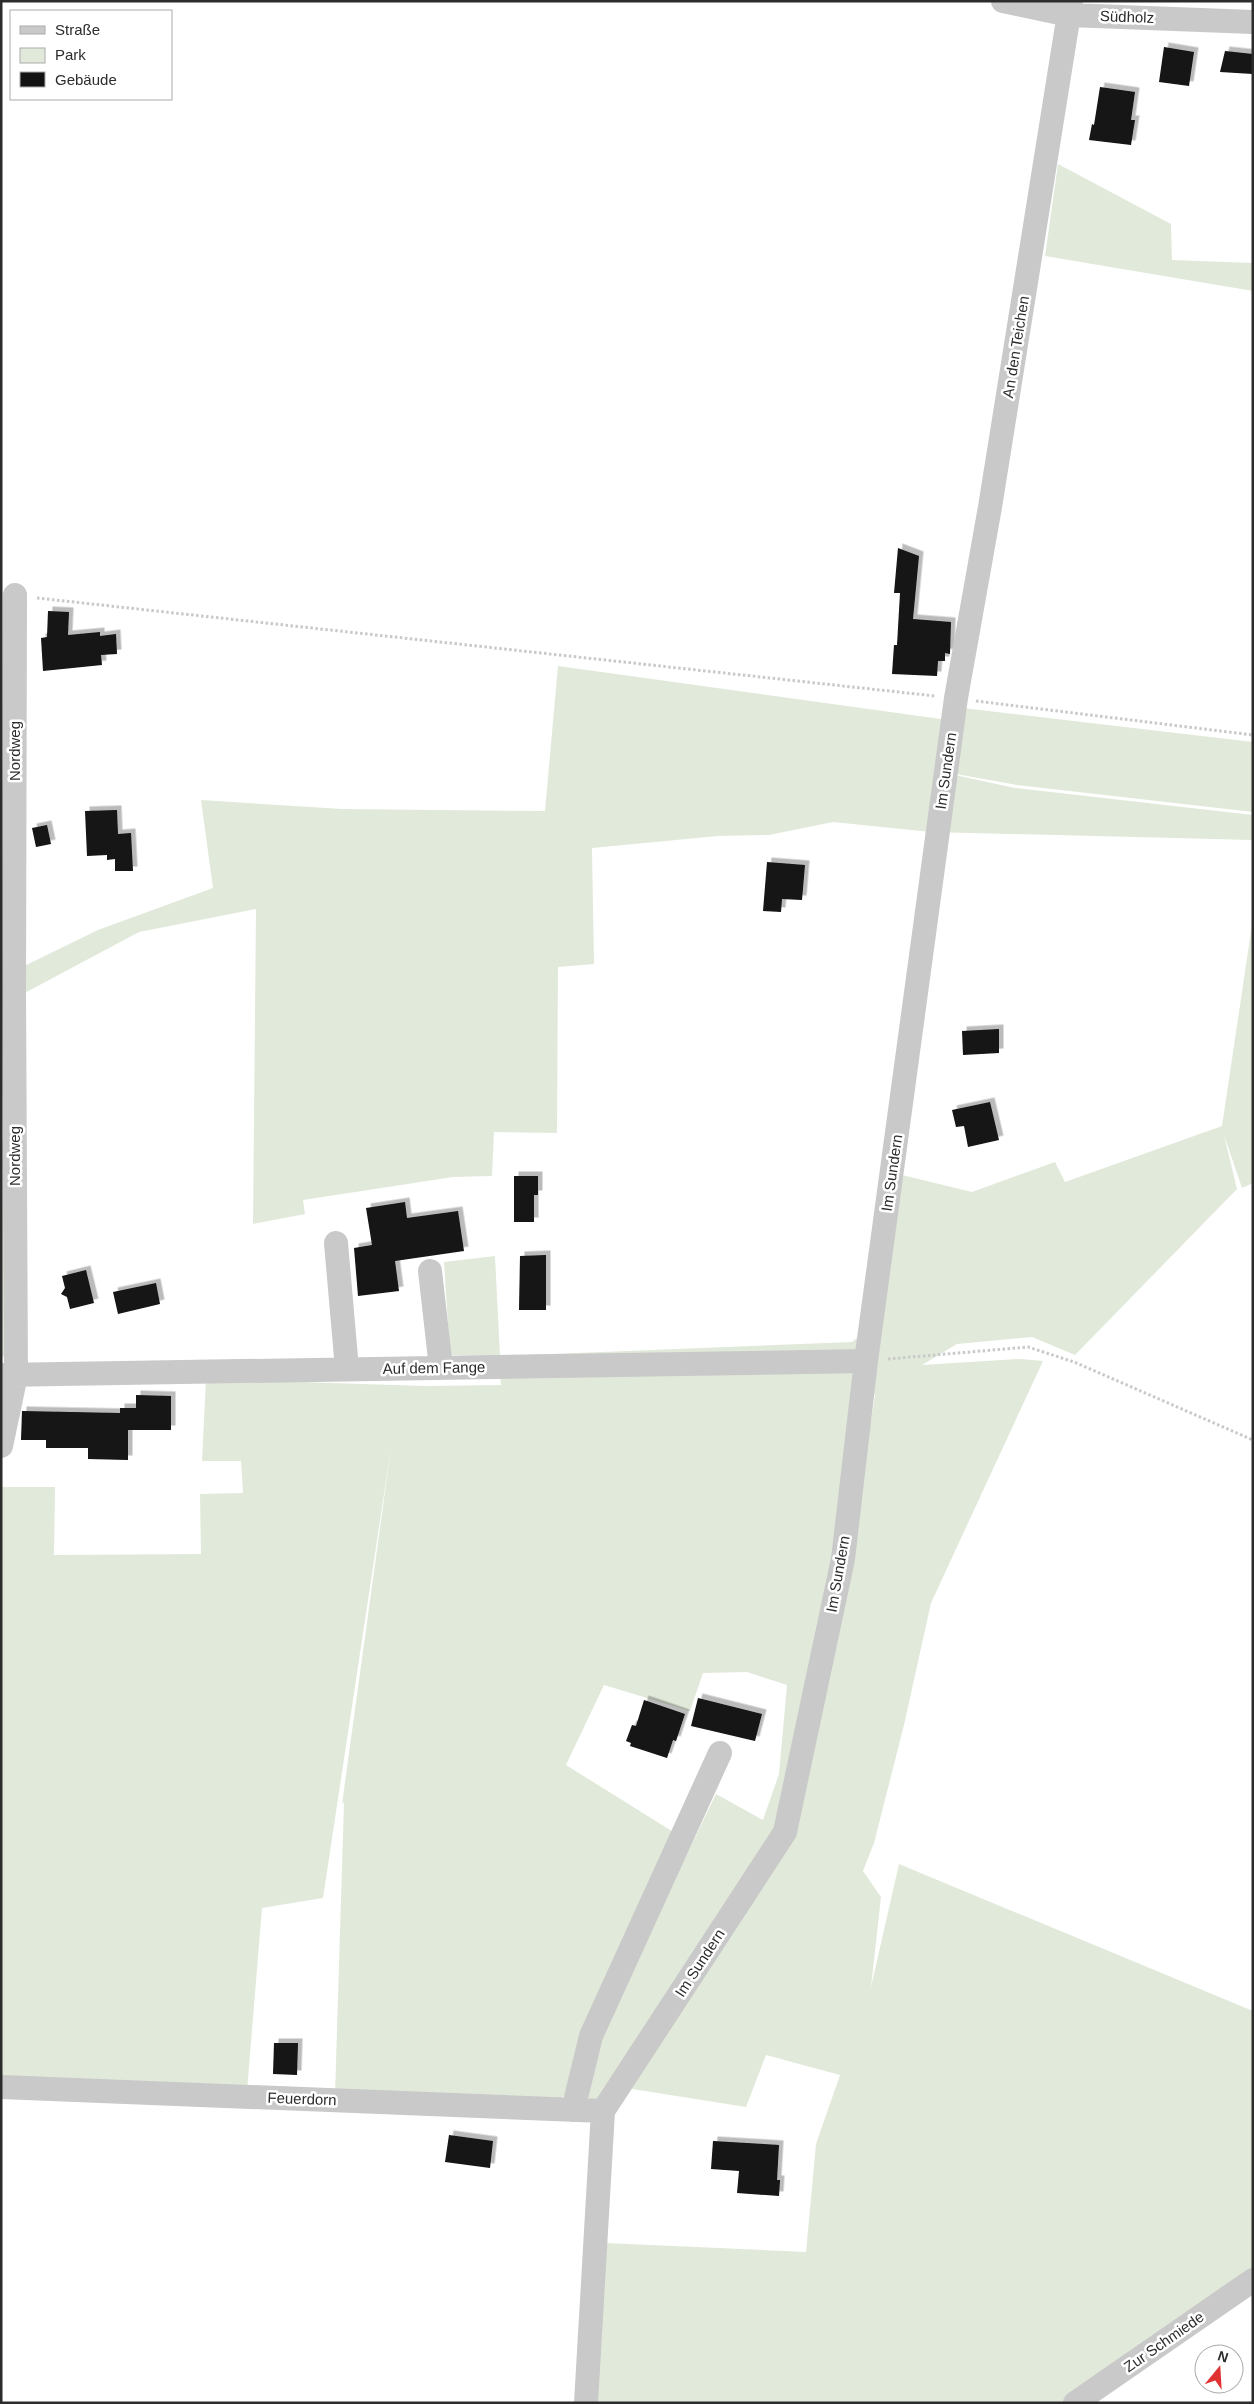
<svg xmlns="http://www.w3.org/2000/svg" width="1254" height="2404" font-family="Helvetica,sans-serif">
<defs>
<filter id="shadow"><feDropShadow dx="4.5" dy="-4.5" stdDeviation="0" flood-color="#0004"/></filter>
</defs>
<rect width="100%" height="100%" fill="#fff"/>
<!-- green -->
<path fill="#e1eada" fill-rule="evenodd" d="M1058 164 1171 224 1172 260 1253 263V291L1045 256Z
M558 666 948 720 941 772 1015 788 1253 815V840L931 832 833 822 769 835 718 836 592 848 594 964 558 967 557 1133 494 1132 492 1176 453 1177 303 1200 305 1214 253 1224 256 909 139 932 19 996 20 968 98 930 213 888 201 800 342 809 545 811Z
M963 708 1253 742V812L1017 785 956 774Z
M1253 918V1183L1242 1188 1224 1135 1237 1189 1075 1355 1032 1337 957 1344 922 1365 1020 1359 1043 1361 931 1603 904 1725 874 1843 863 1871 881 1897 871 1987 899 1864 1253 2011V2268L1060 2403H595L605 2243 806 2252 816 2144 840 2075 766 2055 746 2107 626 2088 592 2104 585 2091 596 2042 716 1794 763 1820 779 1774 787 1685 747 1672 703 1673 690 1711 604 1685 566 1765 675 1833 566 2094 556 2103 335 2095 344 1802 342 1804 391 1448 323 1898 262 1908 247 2091 1 2078V1487H55L54 1555 201 1554 200 1494 243 1493 241 1461H202L206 1379 425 1386 501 1385 499 1356 450 1355 444 1262 495 1256 500 1356 852 1342 882 1318 898 1174 972 1192 1055 1162 1065 1182 1222 1126ZM875 1394V1395L848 1568 856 1411Z
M10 1141 8 1351 1 1359V1142Z"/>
<!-- building -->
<path fill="#131313" filter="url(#shadow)" d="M1164 47 1194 52 1189 86 1159 82Z
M1225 51 1253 54V74L1220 72Z
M1100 87 1135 92 1131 120H1135L1131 145 1089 140 1092 124 1094 125Z
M898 548 919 556 913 619 951 622 950 654 945 653V661H938L937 676 892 674 894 645H897L900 593H894Z
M48 611 69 612 68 635 100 632V636L116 634 117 654 101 655 102 665 43 671 41 638 47 637Z
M117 810 118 834 131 833 133 871H115V859L107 860V855L87 856 85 811Z
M47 825 51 844 36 847 32 828Z
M767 862 805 865 802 900 782 899 781 912 763 911Z
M999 1029V1053L963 1055 962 1031Z
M990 1102 999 1140 968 1147 964 1126 956 1127 952 1110Z
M514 1176H538V1195H534V1222H514Z
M405 1202 407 1218 458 1211 464 1251 395 1261 399 1291 358 1296 354 1248 372 1245 366 1208Z
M546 1255V1310H519L520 1256Z
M86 1270 94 1303 70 1309 67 1297 61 1294 65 1288 62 1276Z
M156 1283 160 1304 118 1314 113 1292Z
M136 1395 171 1396V1430H128V1460L88 1459V1448H46V1440H21L22 1411 120 1413V1408H136Z
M698 1698 762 1714 755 1741 691 1726Z
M644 1700 685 1714 676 1741 673 1740 667 1758 630 1746 631 1743 626 1741 632 1725 636 1726Z
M274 2043H298L297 2075 273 2074Z
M449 2135 493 2141 490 2168 445 2162Z
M713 2141 779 2145 777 2180H780L779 2196 737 2193 739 2171 711 2169Z"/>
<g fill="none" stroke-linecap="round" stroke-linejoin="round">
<!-- path -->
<path stroke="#c9c9c9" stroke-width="3" stroke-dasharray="2.5 2.5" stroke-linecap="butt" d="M37 598 935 696
M976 701 1253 735
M888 1359 1028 1347 1074 1362 1253 1440"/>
<!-- minor -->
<path stroke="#c9c9c9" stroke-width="24" d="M1003 1 1069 15 1253 22
M336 1243 347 1369
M430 1271 441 1368
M1 1375 866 1361
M1 1446 16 1375 14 990 15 595
M1 2087 603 2111
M573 2110 591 2036 720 1753
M586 2403 603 2111 785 1832 843 1559 866 1361 956 698 990 507 1071 1
M1075 2403 1253 2280"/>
</g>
<g text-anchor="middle" stroke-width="5" stroke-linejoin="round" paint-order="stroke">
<!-- street labels -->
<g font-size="15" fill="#2c2c2c" stroke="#fff">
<text transform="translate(1127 17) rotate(2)" y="5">Südholz</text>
<text transform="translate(1016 347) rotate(-81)" y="5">An den Teichen</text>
<text transform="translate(15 751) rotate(-90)" y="5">Nordweg</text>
<text transform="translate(946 771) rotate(-82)" y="5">Im Sundern</text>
<text transform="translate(15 1156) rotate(-90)" y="5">Nordweg</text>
<text transform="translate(892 1173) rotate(-82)" y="5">Im Sundern</text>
<text transform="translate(434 1368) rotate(-1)" y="5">Auf dem Fange</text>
<text transform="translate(838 1574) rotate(-80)" y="5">Im Sundern</text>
<text transform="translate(700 1963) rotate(-57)" y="5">Im Sundern</text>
<text transform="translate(302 2099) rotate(2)" y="5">Feuerdorn</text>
<text transform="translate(1164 2342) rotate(-35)" y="5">Zur Schmiede</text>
</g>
</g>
<!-- border -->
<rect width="1254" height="2404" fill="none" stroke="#2c2c2c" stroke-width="5"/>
<!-- legend -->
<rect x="10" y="10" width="162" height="90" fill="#ffffff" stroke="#ababab"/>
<rect x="20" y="26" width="25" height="8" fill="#c9c9c9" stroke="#ababab"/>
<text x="55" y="35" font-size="15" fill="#2c2c2c">Straße</text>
<rect x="20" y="48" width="25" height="15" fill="#e1eada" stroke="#ababab"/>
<text x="55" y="60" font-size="15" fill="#2c2c2c">Park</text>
<rect x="20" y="72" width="25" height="15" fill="#131313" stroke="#ababab"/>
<text x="55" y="85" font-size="15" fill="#2c2c2c">Gebäude</text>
<!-- north arrow -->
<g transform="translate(1219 2369) rotate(18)"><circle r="24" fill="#ffffff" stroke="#ababab"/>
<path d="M0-4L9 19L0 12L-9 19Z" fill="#e03232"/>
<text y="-8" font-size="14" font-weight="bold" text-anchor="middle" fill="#2c2c2c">N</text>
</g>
</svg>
